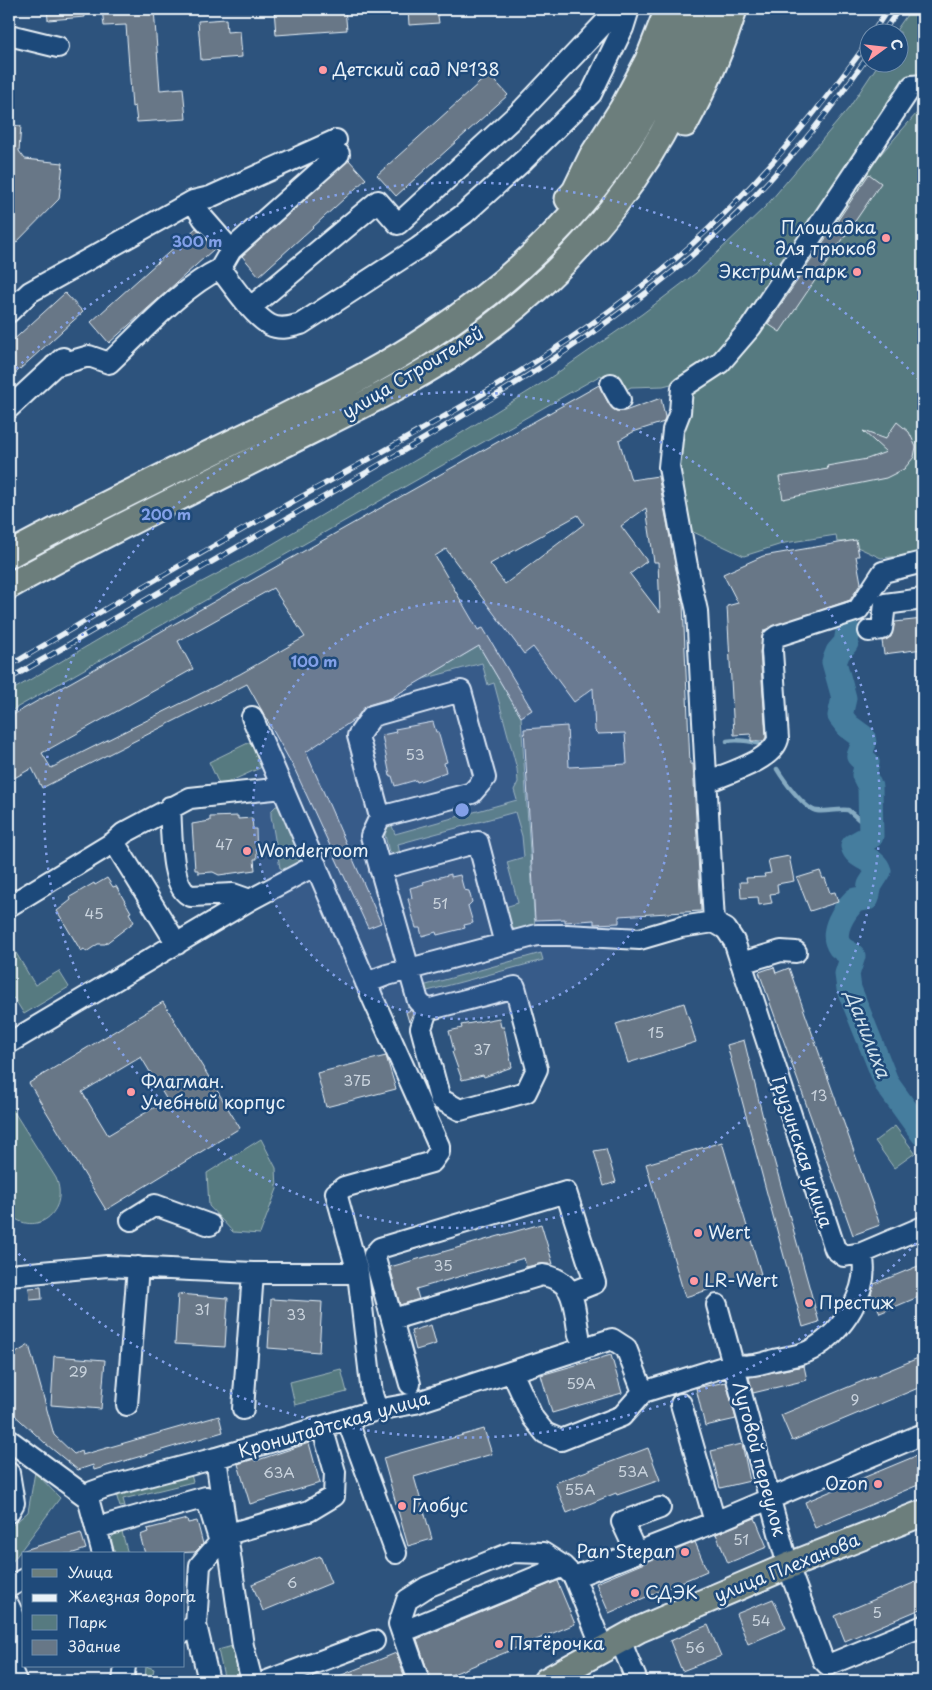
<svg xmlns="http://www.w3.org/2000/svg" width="932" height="1690" font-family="'Playpen Sans',sans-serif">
<rect width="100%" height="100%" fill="#2d537d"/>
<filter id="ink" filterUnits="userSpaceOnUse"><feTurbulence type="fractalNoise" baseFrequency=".02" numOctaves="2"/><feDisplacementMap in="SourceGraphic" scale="10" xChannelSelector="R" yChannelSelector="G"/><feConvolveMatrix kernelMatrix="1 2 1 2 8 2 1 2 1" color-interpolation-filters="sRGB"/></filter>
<g filter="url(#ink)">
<!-- green -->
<path fill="#567a80" stroke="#9fb6bc" d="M911 9H923V78L751 317 716 358 683 381 663 386 631 387 613 397 601 375 9 712V692L147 611 264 549 450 440 547 380 642 314 696 273 766 206 849 108 879 63 900 62V32H895Z
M923 106V554L881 558 855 546 854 541 837 542 836 535 785 543 744 556 687 529 676 466 690 399 698 381 831 211Z
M479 646 521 717 535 928 516 930 512 928 505 907 518 903 507 862 524 857 522 836 515 812 398 844 400 855 389 852 384 831 391 823 395 834 517 800 514 790 518 782 517 769 494 683 488 685 482 663 423 679Z
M250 742 262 767 220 786 209 762Z
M276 806H280L301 854 299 861 285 870 280 868 271 816V811Z
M9 941 35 985 59 971 69 987 24 1014 14 998 9 1001Z
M541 953 543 960 420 993 419 987Z
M9 1104 56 1178C70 1211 36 1239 9 1214Z
M895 1126 915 1153 894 1168 875 1141Z
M261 1139 276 1168 277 1189 260 1234 233 1232 209 1206 207 1173Z
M341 1369 347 1392 295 1405 290 1382Z
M190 1471 193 1482 123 1499 125 1506 120 1507 115 1491Z
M35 1472 60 1498 9 1566V1528L28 1512Z
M122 1532 128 1554H115L111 1538 115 1534Z
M236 1645 245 1681H225L218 1650Z
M146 1666 154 1669 151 1681H145Z"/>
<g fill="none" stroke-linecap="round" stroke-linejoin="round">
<!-- stream -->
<path stroke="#86abc2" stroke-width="4.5" d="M727 741C738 739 757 741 766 748
M777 769C783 779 805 810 817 811 827 812 837 809 848 810L863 823 870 827"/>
<!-- river -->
<path stroke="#447d9e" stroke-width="25" d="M848 631 846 643 838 652 834 662 844 698 840 716 848 726 863 737 864 743 859 756 867 763 864 775 870 787 871 836 853 846C856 859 875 858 879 871L870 885 867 898 855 900C845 910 829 932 840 947 844 951 849 953 853 956L847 974 849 989 887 1084 923 1134"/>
</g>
<!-- building -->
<path fill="#677787" stroke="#e8f1f8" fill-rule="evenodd" d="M47 9H85V17L48 20Z
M102 9H154L160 90 183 88 186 119 137 122 135 106 132 107 126 25 104 26Z
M274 9H345L347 30 276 35Z
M408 9H437L439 23 409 25Z
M226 19 227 32 240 31 242 57 201 60 198 21Z
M489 74 508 95 396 196 377 175Z
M9 125 21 126 19 151 25 159 63 163 59 199 9 250Z
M349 160 366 179 259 276 242 256Z
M869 174 881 183 780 332 768 324Z
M196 228 214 249 109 343 91 322Z
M65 293 83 312 9 379V344Z
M599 385 610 406 616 411H625L661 398 665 417 664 422 633 432 619 440 631 480 658 476 683 604 690 764H693L701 911 619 916V923L594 924V920L565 922V919L535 920 524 729 567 726 569 767 627 764 625 733 598 734 595 731 593 688 574 702 533 647 524 654 446 549 435 556 478 630 483 628 532 710 521 717 479 646 391 698 368 705 355 719 306 752 381 923 368 928 294 768 247 684 42 788 32 768 9 781V717ZM646 508 654 562H658L660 613 630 574 647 561 621 526ZM578 515 584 524 505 584 490 564ZM273 588 305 637 240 674 51 768 42 753 193 669 178 641Z
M897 422 909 432 916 447 914 457 904 469 886 478 783 499 779 477 828 469 827 466 867 459 886 452 863 431 885 439Z
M856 540 859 556H856L861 583 850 600 764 630 760 652 766 737 764 741H751V734L734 735 727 606 738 603 723 574 763 556Z
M923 619V649L884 654 882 641 891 637 895 622Z
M433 722 436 732H438L447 762 444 763 446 772 417 782 416 780 395 786 392 776H390L382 735 396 732 395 729Z
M238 816V819L252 818 253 829H256L257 859H254L255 870 219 875 213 872 198 873V870H195L192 824 210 821V817Z
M789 856 794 881 777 884 778 893 770 894 772 903 759 905 758 897 741 898 740 882H747L746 878 765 877 764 874 771 873 768 860Z
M820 871 823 879 825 878 830 893 835 892 838 902 810 911 797 878Z
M451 874V877L460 875 464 890 469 891 472 902 468 906 473 923 464 925 465 928 437 935 436 932 422 936 420 928H416L408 899 412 898 410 888 424 884 423 882Z
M107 878 113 887 116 886 131 912 129 913 134 922 105 944H98L86 952 84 949 81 951 57 911 71 900 70 897 94 883 95 885Z
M774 967 776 973 789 968 880 1225 853 1235 759 972Z
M163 1002 240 1128 106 1210 29 1083ZM141 1057 167 1100 108 1135 82 1092Z
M684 1003 696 1042 628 1063 616 1024Z
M411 1010 413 1013 409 1022 406 1012Z
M499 1018 501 1027H504L512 1067 484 1077 483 1075 462 1080 452 1052 454 1051 449 1031 462 1028 461 1025Z
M744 1040 769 1142 819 1322 803 1327 727 1045Z
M386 1056 396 1089 326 1107 317 1073Z
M722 1142 761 1274 685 1297 646 1164Z
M606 1149 616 1182 604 1186 594 1151Z
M541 1224 553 1264H539L526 1267 524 1258 416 1289 419 1299 400 1305 390 1267Z
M923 1264V1295L880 1313 871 1293 874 1284Z
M41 1287 42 1299 30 1300 29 1288Z
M178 1294 228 1298 225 1347 175 1344Z
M271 1299 322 1302 319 1352 268 1348Z
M431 1325 436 1344 416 1350 411 1331Z
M29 1345 54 1435 74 1454 81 1451 82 1455 219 1416 223 1432 94 1470 93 1465 78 1470 46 1444 9 1410V1347L16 1353Z
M611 1355 622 1393 552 1413 541 1375Z
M54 1356 105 1360 101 1409 51 1405Z
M923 1356V1386L792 1441 781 1415Z
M804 1366 807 1380 753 1393 749 1377Z
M726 1382 736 1419 705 1426 696 1388Z
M484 1429 492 1454 414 1477 432 1539 408 1546 383 1458Z
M309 1443 320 1483 250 1504 238 1464 254 1459 255 1461Z
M742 1444 750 1481 720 1488 711 1451Z
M648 1448 660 1480 617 1495 616 1493 567 1513 555 1483Z
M923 1453V1483L815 1528 805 1502Z
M755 1518 767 1547 728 1563 716 1534Z
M187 1519 188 1523 197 1521 203 1544 195 1552 145 1554 140 1535 148 1532 147 1529Z
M81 1533 86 1549 70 1554H21V1551Z
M695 1542 707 1571 609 1613 596 1583Z
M320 1556 331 1583 263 1611 252 1584Z
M923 1579V1608L845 1641 835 1616Z
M557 1581 575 1624 436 1681H431L417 1639Z
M773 1599 786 1628 748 1644 736 1614Z
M708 1625 721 1656 682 1671 670 1641Z
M396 1653 405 1678 397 1681H327Z"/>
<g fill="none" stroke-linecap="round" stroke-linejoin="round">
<!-- minor casing -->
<g stroke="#e8f1f8" stroke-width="24">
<path id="minor" d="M9 35 58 47
M193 201 203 218 231 250 220 269C233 285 252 315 270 325 280 330 291 327 301 324L418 248 464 214 524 160 591 94 623 28 629 9
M231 250 339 154
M251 307 378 201 398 224 523 109 615 12 621 9
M9 312 30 292 193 201 210 197 336 140
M54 366 89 356 109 363C141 333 182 287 220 269
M611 384 620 400
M9 408 63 358
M869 631 882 629 885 604 923 599
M252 717 374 1001 439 1146V1152L432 1162 344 1187 336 1193 358 1273
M707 782C727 773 772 761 778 739L772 651 773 639 777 636 858 610 883 572 923 562
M170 807C172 827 169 889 191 896L233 894 250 900
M380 817 472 793 485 778 461 691 372 716 358 736 380 817 371 836 418 1001 427 1010 515 987 537 1069 526 1092 460 1110 440 1099 421 1028 427 1010
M114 842 177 944
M380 869 478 842 505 944
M9 906 114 842 124 833 190 798 283 788
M714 922 697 611 687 566 669 467 673 430 680 412 682 388 720 363 751 327 912 86 923 85
M741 963 781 951 796 952
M366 983 387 975 537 935H567L640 939 681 927 714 922 726 929 734 941 835 1249 844 1256 862 1253 923 1227
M9 1043 250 900 316 865
M131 1220 155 1205 210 1225
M9 1275 107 1266 253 1273H358L372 1394 377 1410
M717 1305 788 1566 823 1660 828 1665 923 1626
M393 1319 542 1275C577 1280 573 1306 579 1335
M512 1372 533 1418 545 1433 561 1440 622 1416 643 1392 733 1364C748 1368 759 1364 774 1360 786 1357 801 1356 811 1350 843 1332 871 1290 862 1253
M410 1384 374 1255 380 1248 566 1192 595 1283 570 1293
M681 1404 715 1522
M127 1405 138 1267
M243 1409 253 1273
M347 1419 396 1553
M9 1440 88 1498
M216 1458 243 1646 252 1681
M9 1473 14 1503 9 1512
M88 1498 92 1492 106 1487 216 1458 377 1410 415 1403 612 1339 626 1348 643 1392
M88 1498 103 1554
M96 1528 206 1497 220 1542 200 1565 196 1625
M228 1534 309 1511 334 1496 335 1472 322 1427
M636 1552 622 1522 660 1508
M574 1577 715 1522 923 1434
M9 1587 24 1579
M9 1606 24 1638
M184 1632 196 1625 209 1681
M402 1632 563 1566
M620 1640 637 1681
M16 1681 10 1667 24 1645
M123 1681 125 1666
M267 1681 374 1641
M419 1681 399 1624 407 1600 427 1587 513 1552 543 1553 563 1566 574 1577 603 1649"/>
</g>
<!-- major casing -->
<g stroke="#e8f1f8" stroke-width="29">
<path id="major" d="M685 124C705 87 722 49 734 9
M568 199 575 191 592 156 622 109 648 60 668 9
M9 555C97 507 189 464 280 419 331 393 383 368 430 336 547 259 650 146 688 9
M9 586C97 537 189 493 279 447 338 417 399 389 454 353 579 269 673 155 713 9
M546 1681 638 1630 788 1566 923 1513"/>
</g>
<!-- minor -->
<use href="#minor" stroke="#1f4a7a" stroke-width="20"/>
<!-- major -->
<use href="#major" stroke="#6c7e7c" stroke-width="25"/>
<!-- rail casing -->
<g stroke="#e8f1f8" stroke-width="5.5">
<path id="rail" d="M873 32 888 9
M883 32 899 9
M9 666C105 609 201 552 299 498 434 423 573 350 689 247 758 185 816 114 870 39
M9 679C118 616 227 553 336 490 468 413 603 338 716 234 774 180 825 119 870 53"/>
</g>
<!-- rail -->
<use href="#rail" stroke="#1f4a7a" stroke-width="4" stroke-dasharray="11" stroke-linecap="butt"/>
</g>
</g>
<!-- distance rings -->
<circle cx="462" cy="810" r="209" fill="#82a0e8" fill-opacity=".12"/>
<g fill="none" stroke="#82a0e8" stroke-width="2.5" stroke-dasharray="2.5 5">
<circle cx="462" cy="810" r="209"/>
<circle cx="462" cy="810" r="418"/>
<path d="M921 1238A627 627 0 0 1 11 1246M11 374A627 627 0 0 1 921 382"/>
</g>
<!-- markers -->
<g fill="#ff9aa2" stroke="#1f4a7a" stroke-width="2">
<circle cx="323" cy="70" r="5"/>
<circle cx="886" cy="238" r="5"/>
<circle cx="857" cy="272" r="5"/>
<circle cx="247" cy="851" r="5"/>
<circle cx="131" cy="1092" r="5"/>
<circle cx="698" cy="1233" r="5"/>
<circle cx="694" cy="1281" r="5"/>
<circle cx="809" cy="1303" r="5"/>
<circle cx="878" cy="1484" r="5"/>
<circle cx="402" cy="1506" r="5"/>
<circle cx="685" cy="1552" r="5"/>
<circle cx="635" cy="1593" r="5"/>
<circle cx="499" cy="1644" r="5"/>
</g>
<g text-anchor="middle" stroke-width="5" stroke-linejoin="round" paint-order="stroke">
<!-- number labels -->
<g font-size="15" fill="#c8d2dc">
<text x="415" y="760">53</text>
<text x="224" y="850">47</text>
<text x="440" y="909">51</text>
<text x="94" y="919">45</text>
<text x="656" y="1038">15</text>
<text x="482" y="1055">37</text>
<text x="357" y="1086">37Б</text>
<text x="819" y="1101">13</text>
<text x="443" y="1271">35</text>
<text x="202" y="1315">31</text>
<text x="296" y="1320">33</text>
<text x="78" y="1377">29</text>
<text x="581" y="1389">59А</text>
<text x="855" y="1405">9</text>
<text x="633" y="1477">53А</text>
<text x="279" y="1478">63А</text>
<text x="580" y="1495">55А</text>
<text x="741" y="1545">51</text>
<text x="292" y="1588">6</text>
<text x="877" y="1618">5</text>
<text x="761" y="1626">54</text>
<text x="695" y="1653">56</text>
</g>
<!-- poi labels -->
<g font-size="18" fill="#e8f1f8" stroke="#1f4a7a" text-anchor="start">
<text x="333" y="76">Детский сад №138</text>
<text x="876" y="234" text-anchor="end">Площадка<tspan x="876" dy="21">для трюков</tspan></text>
<text x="847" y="278" text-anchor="end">Экстрим-парк</text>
<text x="257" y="857">Wonderroom</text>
<text x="141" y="1088">Флагман.<tspan x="141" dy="21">Учебный корпус</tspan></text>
<text x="708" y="1239">Wert</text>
<text x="704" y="1287">LR-Wert</text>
<text x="819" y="1309">Престиж</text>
<text x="868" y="1490" text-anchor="end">Ozon</text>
<text x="412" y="1512">Глобус</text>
<text x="675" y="1558" text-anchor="end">Pan Stepan</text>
<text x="645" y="1599">СДЭК</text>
<text x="509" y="1650">Пятёрочка</text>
</g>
<!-- street labels -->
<g font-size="18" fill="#e8f1f8" stroke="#1f4a7a">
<text transform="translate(413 373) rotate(-31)" y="6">улица Строителей</text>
<text transform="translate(802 1152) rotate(72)" y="6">Грузинская улица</text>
<text transform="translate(334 1425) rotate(-16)" y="6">Кронштадтская улица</text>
<text transform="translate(759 1459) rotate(75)" y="6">Луговой переулок</text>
<text transform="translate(787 1568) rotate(-22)" y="6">улица Плеханова</text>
</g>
<!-- water labels -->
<g font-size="19" font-style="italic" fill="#cfe0ea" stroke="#1f4a7a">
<text transform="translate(868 1034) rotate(69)" y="7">Данилиха</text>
</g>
</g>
<circle cx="462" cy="810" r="8" fill="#82a0e8" stroke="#1f4a7a" stroke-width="2.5"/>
<g font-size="15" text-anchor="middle" font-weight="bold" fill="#82a0e8" stroke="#1f4a7a" stroke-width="5" stroke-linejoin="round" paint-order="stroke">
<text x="197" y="247">300 m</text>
<text x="166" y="520">200 m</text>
<text x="314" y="667">100 m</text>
</g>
<!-- margin -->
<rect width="932" height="1690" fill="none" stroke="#1f4a7a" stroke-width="30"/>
<rect x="15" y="15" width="902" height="1660" fill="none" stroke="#e8f1f8" stroke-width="2" filter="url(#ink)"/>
<!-- legend -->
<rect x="22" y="1552" width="162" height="115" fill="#1f4a7a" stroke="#6f8dac"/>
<rect x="32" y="1569" width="25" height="8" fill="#6c7e7c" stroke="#6f8dac"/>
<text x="68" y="1578" font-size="15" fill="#e8f1f8">Улица</text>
<rect x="32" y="1594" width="25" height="8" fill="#e8f1f8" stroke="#6f8dac"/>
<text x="68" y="1602" font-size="15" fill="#e8f1f8">Железная дорога</text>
<rect x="32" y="1615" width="25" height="15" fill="#567a80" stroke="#6f8dac"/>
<text x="68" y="1628" font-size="15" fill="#e8f1f8">Парк</text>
<rect x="32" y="1640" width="25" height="15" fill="#677787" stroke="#6f8dac"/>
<text x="68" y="1652" font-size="15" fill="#e8f1f8">Здание</text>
<!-- north arrow -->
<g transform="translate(884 48) rotate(75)"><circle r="24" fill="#1f4a7a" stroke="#6f8dac"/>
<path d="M0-4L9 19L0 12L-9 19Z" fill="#ff9aa2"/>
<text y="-8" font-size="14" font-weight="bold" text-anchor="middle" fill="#e8f1f8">С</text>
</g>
</svg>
